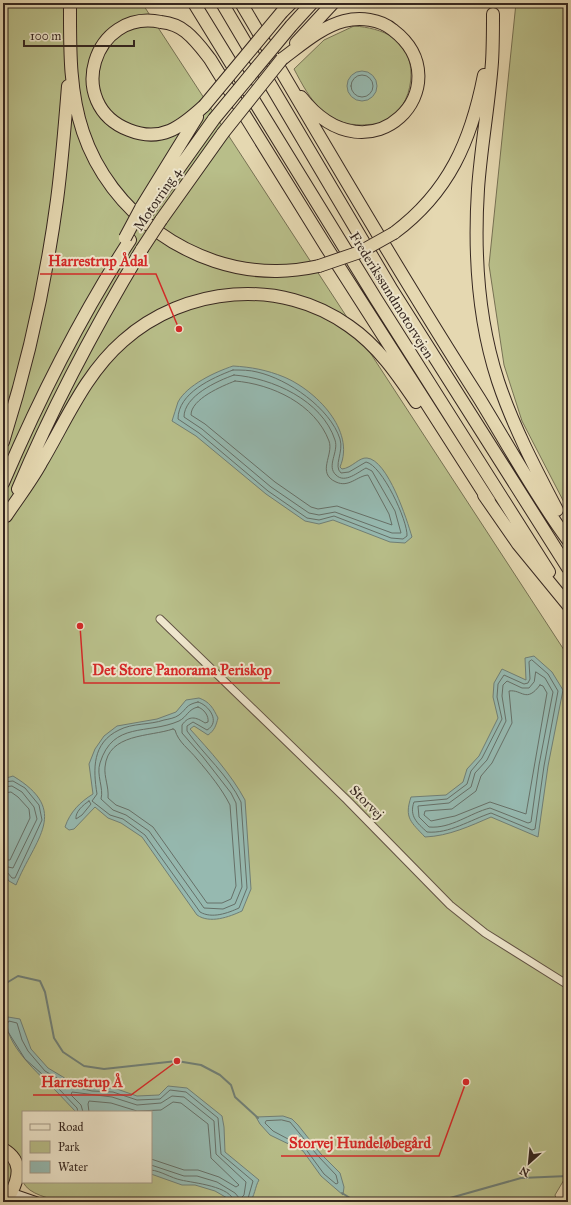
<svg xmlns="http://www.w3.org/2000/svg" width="571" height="1205" font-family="'IM FELL Great Primer',serif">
<rect width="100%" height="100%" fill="#e5d8b1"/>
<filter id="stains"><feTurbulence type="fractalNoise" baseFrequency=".005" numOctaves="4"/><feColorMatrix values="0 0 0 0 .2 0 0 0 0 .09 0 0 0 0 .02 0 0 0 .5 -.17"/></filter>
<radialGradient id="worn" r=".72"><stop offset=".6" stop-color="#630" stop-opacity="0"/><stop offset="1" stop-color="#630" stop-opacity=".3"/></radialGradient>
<!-- green -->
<path fill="#b8be89" stroke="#777254" d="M3 3H142L568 656V1173L555 1195 557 1202H62C50 1198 29 1195 23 1182H151V1112H23V1181L11 1177 8 1187 3 1184Z
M516 3H568V510L522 421 504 365 489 265Z
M354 26C368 27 382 30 394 38 421 56 414 107 386 121 380 125 369 124 362 125 348 125 334 121 323 111 310 100 302 84 294 69L324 40Z"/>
<!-- water -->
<path fill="#96b9b0" stroke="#707f76" d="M347 86a15 15 0 1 1 30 0a15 15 0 1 1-30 0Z
M233 366C251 367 267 370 284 377 315 390 356 430 340 467L342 469C352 468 359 457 367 458 388 460 407 520 412 537L405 543 390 542 333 520 319 524 305 521 266 494 196 436 172 421C174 415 176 408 178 402 187 385 215 372 233 366Z
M534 656 552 672 563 690 548 766 538 837 491 817C470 826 449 836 425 837 411 822 404 818 411 797L446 795 463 782 467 769 479 756 498 718 493 697 494 683 502 669 526 680 525 658Z
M199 698C210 702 213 708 218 718 216 725 215 730 208 735L194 726 190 729C210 751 231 774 245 800L251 889 242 911C229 917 210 924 197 915L142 837 121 823 108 818 95 807 74 829 69 830 65 827C70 812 80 802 93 794L89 764 95 749 104 736 117 726 157 719 176 712 186 700Z
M13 776C71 811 35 838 16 885L9 881 3 873V779Z
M8 1017 20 1019 31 1049 48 1068 73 1083 93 1087 114 1088 137 1096 159 1095 168 1086 187 1088 222 1116 224 1127 225 1152 259 1180C255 1186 255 1197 249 1202H234L215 1191 195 1185H182L151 1174V1112H76C69 1105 63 1098 56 1091 42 1077 0 1041 8 1017Z
M283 1116 292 1119 298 1125 321 1154 340 1173 344 1187 343 1195 321 1176 303 1151 270 1135 260 1124 256 1117Z"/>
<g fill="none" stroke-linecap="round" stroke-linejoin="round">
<!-- shore -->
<path stroke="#667068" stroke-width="1" d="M351 86a11 11 0 1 1 22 0a11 11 0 1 1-22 0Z
M233 370C241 370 250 370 257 372 288 379 330 408 340 439 344 452 333 466 341 473L349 472 366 462C382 465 408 521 407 536L403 539 391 538 334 516 319 520 307 518 268 491 199 433 178 419C178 393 212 378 233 370Z
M234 375C272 378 322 400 335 440 339 452 326 466 336 475 345 484 358 472 366 468L372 471 395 511 401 533H392L335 512 319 515 309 513 271 487 202 429 184 417C184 396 217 381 234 375Z
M235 381C272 384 315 404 329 441 334 455 316 473 336 482 349 488 357 476 368 475L389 514 392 525 337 506 318 509 311 507 275 482 205 424 191 415C191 399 222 386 235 381Z
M532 660 548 674 558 691 544 766 535 829 532 830 491 813C470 820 449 834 427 832 417 823 409 816 414 802L447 799 467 784 471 771 482 758 502 719 497 697 498 684 504 675 524 684 528 683 530 679 529 662Z
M536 672 545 678 553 692 539 765 531 822 528 823 490 808C470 813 451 829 429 827L419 817 418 806 449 803 471 787 475 773 487 760 506 721 502 696 503 685 507 681 522 688H529L534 682Z
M540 685 543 686 547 693 526 814 490 802 455 816 431 821 424 815 425 811 452 809 476 791 481 776 492 763 512 723 509 691C522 689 526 704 540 685Z
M198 702C209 705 221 722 207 730L193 722 187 726V731C204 755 228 775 241 802L247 888 239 908C228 913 212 919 200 912L145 835 123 819 110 815 92 801 97 794C93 769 92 743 119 730 132 723 150 725 164 720 169 719 175 718 179 715 188 708 185 705 198 702Z
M198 707C204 709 209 716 208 722L205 723C196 717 189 715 182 725V733L203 757 231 793 236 803 242 887 235 904 223 909 204 908 149 831 126 815 113 810 101 799C104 788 96 775 100 763 113 721 147 735 179 721 187 717 188 709 198 707Z
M173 729 175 730C178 742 190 750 197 759 209 773 222 789 230 805L236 886 231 899 222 903H207L153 827 129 810 116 805 108 798C109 787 104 777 105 767 108 733 150 737 173 729Z
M3 782 13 781 25 788 39 805 42 820 15 878H12L7 872 3 871
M3 787 12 786 22 792 34 807 37 819 13 868 3 866
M3 793 11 792 18 797 29 809 30 818 10 860H3
M89 801 91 804 82 815 76 819C75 812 83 805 89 801Z
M78 1112 77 1108 59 1089 25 1059 5 1027 9 1021 17 1023 22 1040 28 1051 45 1071 71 1086 92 1091 113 1092 137 1100 160 1099 170 1090 186 1092 218 1118 221 1154 253 1181 247 1202
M83 1112 81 1105 71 1095 72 1092 112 1097 137 1105 161 1103 172 1096 184 1097 214 1121 216 1154 246 1182 244 1195 240 1199 235 1193 217 1182 197 1176H184L151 1165
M89 1112 88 1104 89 1101 111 1103 137 1111 161 1110 173 1102 181 1103 208 1124 211 1158 239 1185 236 1187 219 1177 198 1170H184L151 1159
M282 1120 290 1122 295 1128 318 1156 336 1175 338 1183 336 1184 324 1174 305 1148 273 1131 265 1123 266 1121Z
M151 1170C161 1171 171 1178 181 1180 193 1183 232 1186 234 1202"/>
<!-- stream -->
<path stroke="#707f76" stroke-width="2" d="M3 985 18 976 40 981 45 992 54 1038 63 1052 84 1066 104 1069 177 1061 201 1065 220 1075 231 1085 235 1097 258 1118
M342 1193 350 1198 374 1202
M436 1202 521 1178 568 1176"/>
<!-- street casing -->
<g stroke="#625344" stroke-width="9">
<path id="street" d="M160 619 347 800 450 905 485 933 568 985"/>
</g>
<!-- secondary casing -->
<g stroke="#362720" stroke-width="11">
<path id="secondary" d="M3 1201 11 1193 37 1202"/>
</g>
<!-- highway casing -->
<g stroke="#362720" stroke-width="14">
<path id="highway" d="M70 3C70 46 69 91 83 132 110 213 192 272 277 271 291 271 305 269 319 266
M194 3 376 299 549 572
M222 3 392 290 568 568
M241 3C319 135 396 268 479 398 508 445 535 495 568 540
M282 12 291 3
M493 14C493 30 493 46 492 62 489 104 481 146 478 189 474 252 478 320 498 381 513 426 535 468 557 510
M291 26 312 3
M296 43 333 3
M282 59C301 45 321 27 344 21 360 17 380 19 393 30 464 84 371 186 301 97
M204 106C181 127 161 143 129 130 64 105 93 8 161 22 170 23 179 26 186 32 196 40 203 50 210 59L327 248 489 501
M141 208 197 117
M147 213 214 119
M161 220 223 133
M394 233C449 192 471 141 484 75
M3 442C28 363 46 282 57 200 62 162 65 124 68 86
M3 483C39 399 80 317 130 240
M18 489C53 406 95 327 142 249
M484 495 518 544 568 605
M6 516C18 498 31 481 41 463 66 421 85 374 123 341 185 286 281 277 349 326 378 346 397 374 416 402
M3 1149C22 1160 20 1176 11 1193"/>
</g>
<!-- street -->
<use href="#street" stroke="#eee6cc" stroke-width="7"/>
<!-- secondary -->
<use href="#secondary" stroke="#eee6cc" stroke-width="9"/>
<!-- highway -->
<use href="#highway" stroke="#e5d8b1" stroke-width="12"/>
<!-- highway-bridge casing -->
<g stroke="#362720" stroke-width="14" stroke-linecap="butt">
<path id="highway-bridge" d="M204 106 282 12
M214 119 291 26
M223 133 282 59
M125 238 141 208
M142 249 161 220
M319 266 360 252 394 233"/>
</g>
<!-- highway-bridge -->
<use href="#highway-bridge" stroke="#e5d8b1" stroke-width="12"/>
</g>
<g text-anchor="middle" stroke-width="4" stroke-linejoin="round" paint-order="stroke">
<!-- street labels -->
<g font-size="14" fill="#362720" stroke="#eee6cc">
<text transform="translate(157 199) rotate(-56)" y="5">Motorring 4</text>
<text transform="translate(392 295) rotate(58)" y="5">Frederikssundmotorvejen</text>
<text transform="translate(367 802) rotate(45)" y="5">Storvej</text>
</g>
</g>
<!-- callouts -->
<path fill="none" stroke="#d62828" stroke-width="1.5" d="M179 329L156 274H40M80 626L84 683H280M177 1061L131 1095H33M466 1082L439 1156H281"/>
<g fill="#d62828" stroke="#eee6cc" stroke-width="1.5">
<circle cx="179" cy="329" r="4"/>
<circle cx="80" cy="626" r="4"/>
<circle cx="177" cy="1061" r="4"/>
<circle cx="466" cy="1082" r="4"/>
</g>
<g font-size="15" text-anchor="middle" font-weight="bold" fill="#d62828" stroke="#eee6cc" stroke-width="4" stroke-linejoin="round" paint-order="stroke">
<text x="98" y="266">Harrestrup Ådal</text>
<text x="182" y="675">Det Store Panorama Periskop</text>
<text x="82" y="1087">Harrestrup Å</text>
<text x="360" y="1148">Storvej Hundeløbegård</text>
</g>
<!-- margin -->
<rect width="571" height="1205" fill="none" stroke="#e5d8b1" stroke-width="16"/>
<rect x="4" y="4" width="563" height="1197" fill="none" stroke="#362720" stroke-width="2"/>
<rect x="8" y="8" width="555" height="1189" fill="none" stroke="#362720"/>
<!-- legend -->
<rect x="22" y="1111" width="130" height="72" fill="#eee6cc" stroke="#a49a87"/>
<rect x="30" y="1124" width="20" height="6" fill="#eee6cc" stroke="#a49a87"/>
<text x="58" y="1131" font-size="12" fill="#362720">Road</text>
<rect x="30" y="1141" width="20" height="12" fill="#b8be89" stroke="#a49a87"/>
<text x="58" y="1151" font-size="12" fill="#362720">Park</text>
<rect x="30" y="1161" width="20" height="12" fill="#96b9b0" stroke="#a49a87"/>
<text x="58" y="1171" font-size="12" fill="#362720">Water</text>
<!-- north arrow -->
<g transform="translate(529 1163) rotate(207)" stroke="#eee6cc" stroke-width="3" paint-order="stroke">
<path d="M0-3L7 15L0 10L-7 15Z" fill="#362720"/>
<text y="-6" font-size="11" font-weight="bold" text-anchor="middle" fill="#362720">N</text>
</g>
<!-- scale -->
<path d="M24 40v6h110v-6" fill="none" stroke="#362720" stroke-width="2"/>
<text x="30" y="40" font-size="12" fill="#362720" stroke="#eee6cc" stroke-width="3" paint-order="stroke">100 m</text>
<rect width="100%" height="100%" filter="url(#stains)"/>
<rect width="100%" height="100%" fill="url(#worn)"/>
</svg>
